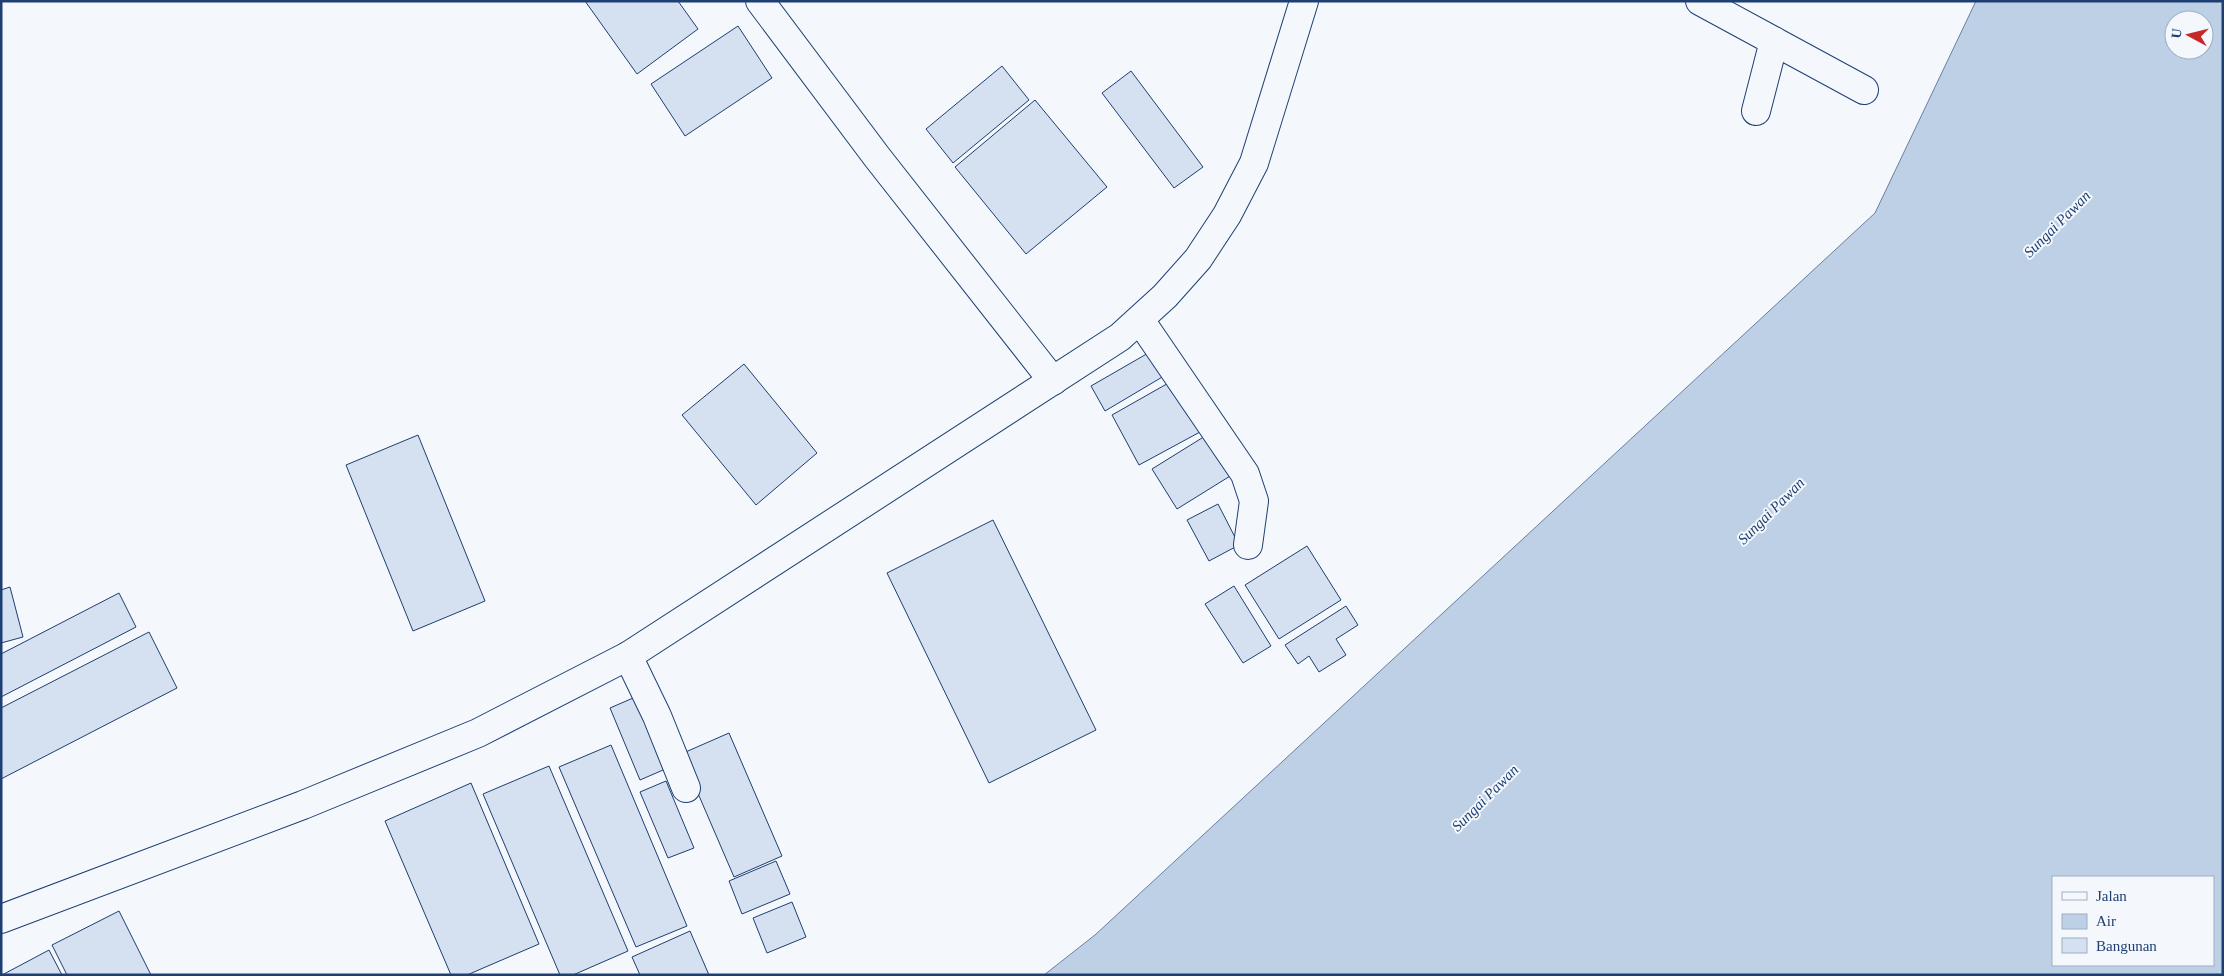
<svg xmlns="http://www.w3.org/2000/svg" width="2224" height="976" font-family="'Times New Roman',serif">
<rect width="100%" height="100%" fill="#f4f7fb"/>
<!-- water -->
<path fill="#bed0e5" stroke="#687fa3" fill-rule="evenodd" d="M1976 1H2223V975H1044L1095 935 1875 213ZM2174 20H2204V50H2174ZM2053 877H2213V965H2053Z"/>
<!-- building -->
<path fill="#d5e0f0" stroke="#1d3f73" d="M585 1H678L698 29 637 74Z
M738 26 772 78 685 136 651 84Z
M1002 66 1029 100 953 163 926 129Z
M1131 71 1203 167 1174 188 1102 93Z
M1035 100 1107 187 1026 254 955 167Z
M1150 352 1164 376 1105 411 1091 386Z
M744 364 817 453 756 505 682 415Z
M1172 381 1200 432 1139 465 1112 415Z
M1210 433 1235 473 1177 509 1152 469Z
M418 435 485 601 413 631 346 465Z
M1218 504 1239 545 1209 561 1187 520Z
M993 520 1096 730 989 783 887 573Z
M1307 546 1341 600 1279 639 1245 585Z
M1234 586 1271 646 1243 663 1205 604Z
M10 587 23 637 1 643V590Z
M119 593 136 627 1 697V654Z
M1346 606 1358 625 1336 639 1346 655 1319 672 1309 656 1298 664 1285 645Z
M149 632 177 688 1 779V708Z
M640 695 670 767 640 780 610 708Z
M729 733 782 856 734 877 681 754Z
M611 745 687 926 636 947 559 767Z
M549 766 628 951 573 975H560L483 794Z
M666 781 694 848 668 858 640 792Z
M471 783 539 944 467 975H451L385 821Z
M776 861 790 894 742 914 729 881Z
M792 902 806 937 767 953 753 918Z
M119 911 151 975H67L52 945Z
M690 931 709 975H640L632 957Z
M49 950 62 975H2Z"/>
<g fill="none" stroke-linecap="round" stroke-linejoin="round">
<!-- minor casing -->
<g stroke="#1d3f73" stroke-width="30">
<path id="minor" d="M760 1 877 157 1053 381
M1700 1 1864 90
M1756 111 1774 41
M1140 320 1245 474 1254 501 1248 545
M628 656 657 716 686 788"/>
</g>
<!-- major casing -->
<g stroke="#1d3f73" stroke-width="30">
<path id="major" d="M1 919 303 805 478 733 628 656 1120 337 1165 296 1198 259 1227 215 1254 163 1304 1"/>
</g>
<!-- minor -->
<use href="#minor" stroke="#f4f7fb" stroke-width="28"/>
<!-- major -->
<use href="#major" stroke="#f4f7fb" stroke-width="28"/>
</g>
<g text-anchor="middle" stroke-width="4" stroke-linejoin="round" paint-order="stroke">
<!-- water labels -->
<g font-size="15" font-style="italic" fill="#1d3f73" stroke="#f4f7fb">
<text transform="translate(2057 224) rotate(-45)" y="5">Sungai Pawan</text>
<text transform="translate(1771 511) rotate(-45)" y="5">Sungai Pawan</text>
<text transform="translate(1485 798) rotate(-45)" y="5">Sungai Pawan</text>
</g>
</g>
<!-- border -->
<rect width="2224" height="976" fill="none" stroke="#1d3f73" stroke-width="5"/>
<!-- legend -->
<rect x="2052" y="876" width="162" height="90" fill="#f4f7fb" stroke="#9eadc5"/>
<rect x="2062" y="892" width="25" height="8" fill="#f4f7fb" stroke="#9eadc5"/>
<text x="2096" y="901" font-size="15" fill="#1d3f73">Jalan</text>
<rect x="2062" y="914" width="25" height="15" fill="#bed0e5" stroke="#9eadc5"/>
<text x="2096" y="926" font-size="15" fill="#1d3f73">Air</text>
<rect x="2062" y="938" width="25" height="15" fill="#d5e0f0" stroke="#9eadc5"/>
<text x="2096" y="951" font-size="15" fill="#1d3f73">Bangunan</text>
<!-- north arrow -->
<g transform="translate(2189 35) rotate(277)"><circle r="24" fill="#f4f7fb" stroke="#9eadc5"/>
<path d="M0-4L9 19L0 12L-9 19Z" fill="#c62828"/>
<text y="-8" font-size="14" font-weight="bold" text-anchor="middle" fill="#1d3f73">U</text>
</g>
</svg>
